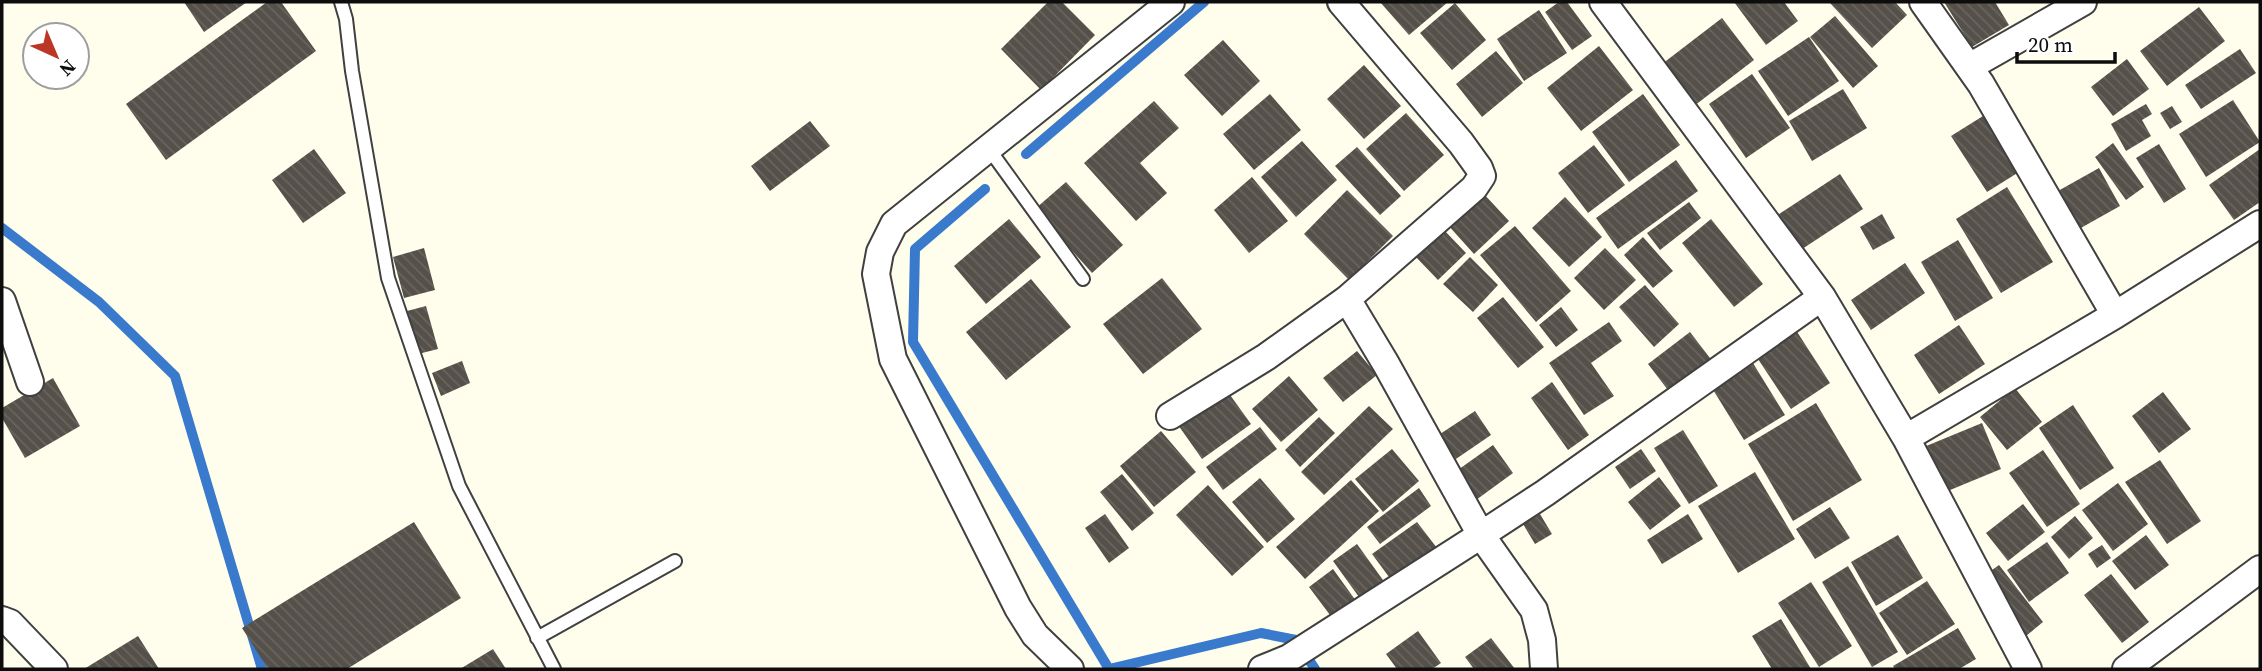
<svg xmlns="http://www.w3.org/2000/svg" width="2262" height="671" font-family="'Source Serif 4',serif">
<defs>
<pattern id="building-back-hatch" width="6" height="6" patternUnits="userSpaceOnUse" patternTransform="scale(1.75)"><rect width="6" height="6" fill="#555049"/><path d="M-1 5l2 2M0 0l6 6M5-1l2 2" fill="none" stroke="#68645f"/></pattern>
</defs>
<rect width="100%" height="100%" fill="#fffeed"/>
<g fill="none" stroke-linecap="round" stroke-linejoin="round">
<!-- stream -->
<path stroke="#397acd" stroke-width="10" d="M1026 154 1204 2
M985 189 915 249 913 342 1109 669 1261 633 1296 640 1315 669
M2 228 99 302 175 376 262 669"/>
</g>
<!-- building -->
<path fill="url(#building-back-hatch)" d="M184 2H247L204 32Z
M267 2H281L316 51 166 160 126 104Z
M1048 2H1062L1095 35 1041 90 1001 49Z
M1380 2H1448L1409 35Z
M1559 2H1567L1592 36 1572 50 1545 12Z
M1734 2H1784L1798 21 1766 45Z
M1829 2H1895L1907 15 1872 48Z
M1944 2H1995L2009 25 1972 47Z
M1455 3 1486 40 1452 70 1420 33Z
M2199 7 2225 41 2167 86 2140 51Z
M1539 10 1567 53 1524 81 1497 39Z
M1835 16 1878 66 1853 88 1810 37Z
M1722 18 1754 60 1694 106 1662 64Z
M1809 37 1839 81 1788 116 1758 71Z
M1223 40 1260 81 1222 116 1184 75Z
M1599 46 1633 90 1581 131 1547 88Z
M2240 49 2256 73 2201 109 2185 85Z
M1496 51 1523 83 1482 117 1456 84Z
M2127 59 2149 89 2113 116 2091 87Z
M1364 65 1401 106 1364 139 1327 99Z
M1752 74 1790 128 1746 158 1709 104Z
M1843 89 1867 128 1812 161 1789 121Z
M1270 94 1301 130 1254 170 1223 134Z
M1643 94 1680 145 1629 182 1592 132Z
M2233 100 2260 142 2206 177 2179 134Z
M1154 101 1179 128 1140 163 1167 193 1136 221 1084 163Z
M2146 104 2152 114 2142 120 2151 136 2126 151 2111 124Z
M2172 106 2182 122 2170 129 2160 113Z
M1406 113 1444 155 1404 191 1366 149Z
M1983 116 2019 172 1987 192 1951 136Z
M810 121 830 146 770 191 751 166Z
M1302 141 1337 180 1296 217 1261 177Z
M2113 143 2144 187 2126 200 2095 157Z
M2159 144 2186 189 2164 203 2136 158Z
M1594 145 1625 185 1588 213 1558 173Z
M1357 147 1401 196 1380 215 1335 166Z
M314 149 346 193 303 223 272 180Z
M2260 149V202L2234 220 2209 185Z
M1676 160 1698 191 1618 249 1596 218Z
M2099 168 2120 206 2079 229 2058 191Z
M1840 174 1863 209 1793 255 1770 220Z
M1252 177 1288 221 1249 253 1214 210Z
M1066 182 1123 245 1092 273 1035 209Z
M2007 187 2053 262 2001 293 1956 219Z
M1347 190 1393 236 1349 280 1304 234Z
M1482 192 1509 221 1474 254 1447 224Z
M1565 197 1602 237 1569 267 1532 228Z
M1689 202 1701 218 1660 250 1647 233Z
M1882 214 1895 238 1873 250 1860 227Z
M1009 219 1041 257 986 304 954 266Z
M1711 219 1763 284 1734 307 1682 243Z
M1515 226 1571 291 1536 322 1480 255Z
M1443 229 1466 253 1438 280 1415 256Z
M1643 237 1673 271 1653 288 1624 255Z
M1958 240 1993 298 1955 321 1921 262Z
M424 248 435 290 404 298 393 257Z
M1605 248 1636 280 1604 310 1574 278Z
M1470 257 1498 285 1473 312 1443 284Z
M1905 263 1925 293 1871 330 1851 300Z
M1162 278 1202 329 1143 374 1103 324Z
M1031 279 1071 327 1006 380 966 332Z
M1645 285 1679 324 1654 347 1619 307Z
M1503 297 1544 347 1518 368 1477 318Z
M426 306 438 349 418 354 407 311Z
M1561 307 1578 330 1556 347 1539 325Z
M1609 322 1622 341 1591 363 1614 396 1584 415 1549 363Z
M1792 324 1830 383 1791 409 1752 350Z
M1959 325 1985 364 1939 394 1914 355Z
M1690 332 1713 362 1671 394 1648 364Z
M1357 351 1377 375 1343 402 1323 378Z
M1748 355 1785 415 1744 440 1707 380Z
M462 361 470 383 441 396 432 373Z
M1289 376 1318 410 1281 442 1252 409Z
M53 378 80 426 25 458 2 418V408Z
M1552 382 1589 435 1568 450 1531 398Z
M1225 388 1251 424 1202 459 1176 422Z
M2015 388 2042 422 2007 450 1980 417Z
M2163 392 2191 429 2159 453 2132 416Z
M1816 403 1862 480 1793 521 1748 444Z
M2073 405 2114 468 2080 490 2039 428Z
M1369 406 1393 429 1324 495 1301 472Z
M1475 411 1491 435 1453 461 1437 436Z
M1319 417 1335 433 1300 467 1285 450Z
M1982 423 2001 469 1938 495 1919 449Z
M1260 427 1277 449 1223 490 1206 467Z
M1683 430 1718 486 1689 504 1654 448Z
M1161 431 1196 472 1154 507 1120 466Z
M1493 445 1513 473 1476 500 1455 472Z
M1392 449 1419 481 1383 512 1355 479Z
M1641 449 1656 471 1630 489 1615 467Z
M2043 450 2080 504 2047 527 2009 473Z
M2160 460 2201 521 2167 544 2125 482Z
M1755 472 1795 539 1738 573 1698 506Z
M1122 474 1154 513 1132 531 1100 492Z
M1659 477 1681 506 1650 530 1628 502Z
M1260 478 1295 519 1267 543 1232 502Z
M1351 480 1379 511 1305 579 1276 547Z
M2118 483 2148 524 2113 551 2082 510Z
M1208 485 1264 547 1232 576 1176 515Z
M1419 488 1431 506 1380 544 1367 527Z
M2023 504 2045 532 2008 561 1986 533Z
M1830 507 1850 538 1815 559 1796 529Z
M1105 514 1129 548 1109 563 1085 528Z
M1540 514 1552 534 1535 544 1523 524Z
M1688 514 1703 539 1662 564 1647 540Z
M2075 516 2093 538 2069 559 2051 537Z
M414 522 461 598 347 669H268L242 628Z
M1417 522 1437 548 1392 581 1372 554Z
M1898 535 1923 578 1876 606 1851 562Z
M2146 535 2169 565 2135 590 2112 561Z
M2047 542 2069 573 2029 602 2007 570Z
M1357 544 1388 587 1364 604 1333 561Z
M2102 545 2111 558 2097 568 2088 554Z
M1999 565 2043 622 2026 636 1981 578Z
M1848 566 1898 652 1872 667 1822 582Z
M1333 569 1359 605 1336 623 1309 587Z
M2111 574 2149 622 2122 643 2084 595Z
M1927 581 1955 624 1907 655 1879 613Z
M1811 582 1852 646 1819 667 1778 603Z
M1781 619 1811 669H1772L1752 636Z
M1958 628 1976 659 1959 669H1895L1893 666Z
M1418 631 1441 663 1432 669H1397L1386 654Z
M138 636 159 669H84Z
M1491 638 1515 669H1474L1465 657Z
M493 649 506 669H460Z"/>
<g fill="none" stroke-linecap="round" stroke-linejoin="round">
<!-- lane casing -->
<g stroke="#404040" stroke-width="16">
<path id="lane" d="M341 2 346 19 352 71 388 278 459 486 554 669
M989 149 1083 279
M537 638 675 561"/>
</g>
<!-- street casing -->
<g stroke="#404040" stroke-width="30">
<path id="street" d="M1603 2 1822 297 1906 438 2028 669
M1923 2 1981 84 2115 315
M1969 67 2083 2
M1347 299 1386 364 1481 535 1545 493 1822 297
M2 301 30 382
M1170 416 1266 357 1347 299 1474 188 1482 176 1479 168 1461 143 1341 2
M1906 438 2115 315 2260 224
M2 620 10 623 54 669
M1070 669 1035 635 1018 608 893 359 876 274 880 252 894 224 1171 2
M1262 669 1289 658 1481 535 1534 610 1542 640 1544 669
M2126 669 2260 569"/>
</g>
<!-- lane -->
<use href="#lane" stroke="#fff" stroke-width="12"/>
<!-- street -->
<use href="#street" stroke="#fff" stroke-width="26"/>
</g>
<!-- border -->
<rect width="2262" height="671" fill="none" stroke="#0d0d0d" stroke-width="7"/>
<!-- north arrow -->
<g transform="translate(56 56) rotate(136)"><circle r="33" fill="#ffffff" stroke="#9e9e9e" stroke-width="2"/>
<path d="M0-5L12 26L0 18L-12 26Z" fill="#bc3625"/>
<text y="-10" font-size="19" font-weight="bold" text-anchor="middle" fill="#0d0d0d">N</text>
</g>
<!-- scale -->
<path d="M2017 52v10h98v-10" fill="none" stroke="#0d0d0d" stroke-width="3.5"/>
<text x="2028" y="52" font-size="21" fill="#0d0d0d" stroke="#ffffff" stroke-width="5" paint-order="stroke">20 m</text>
</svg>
